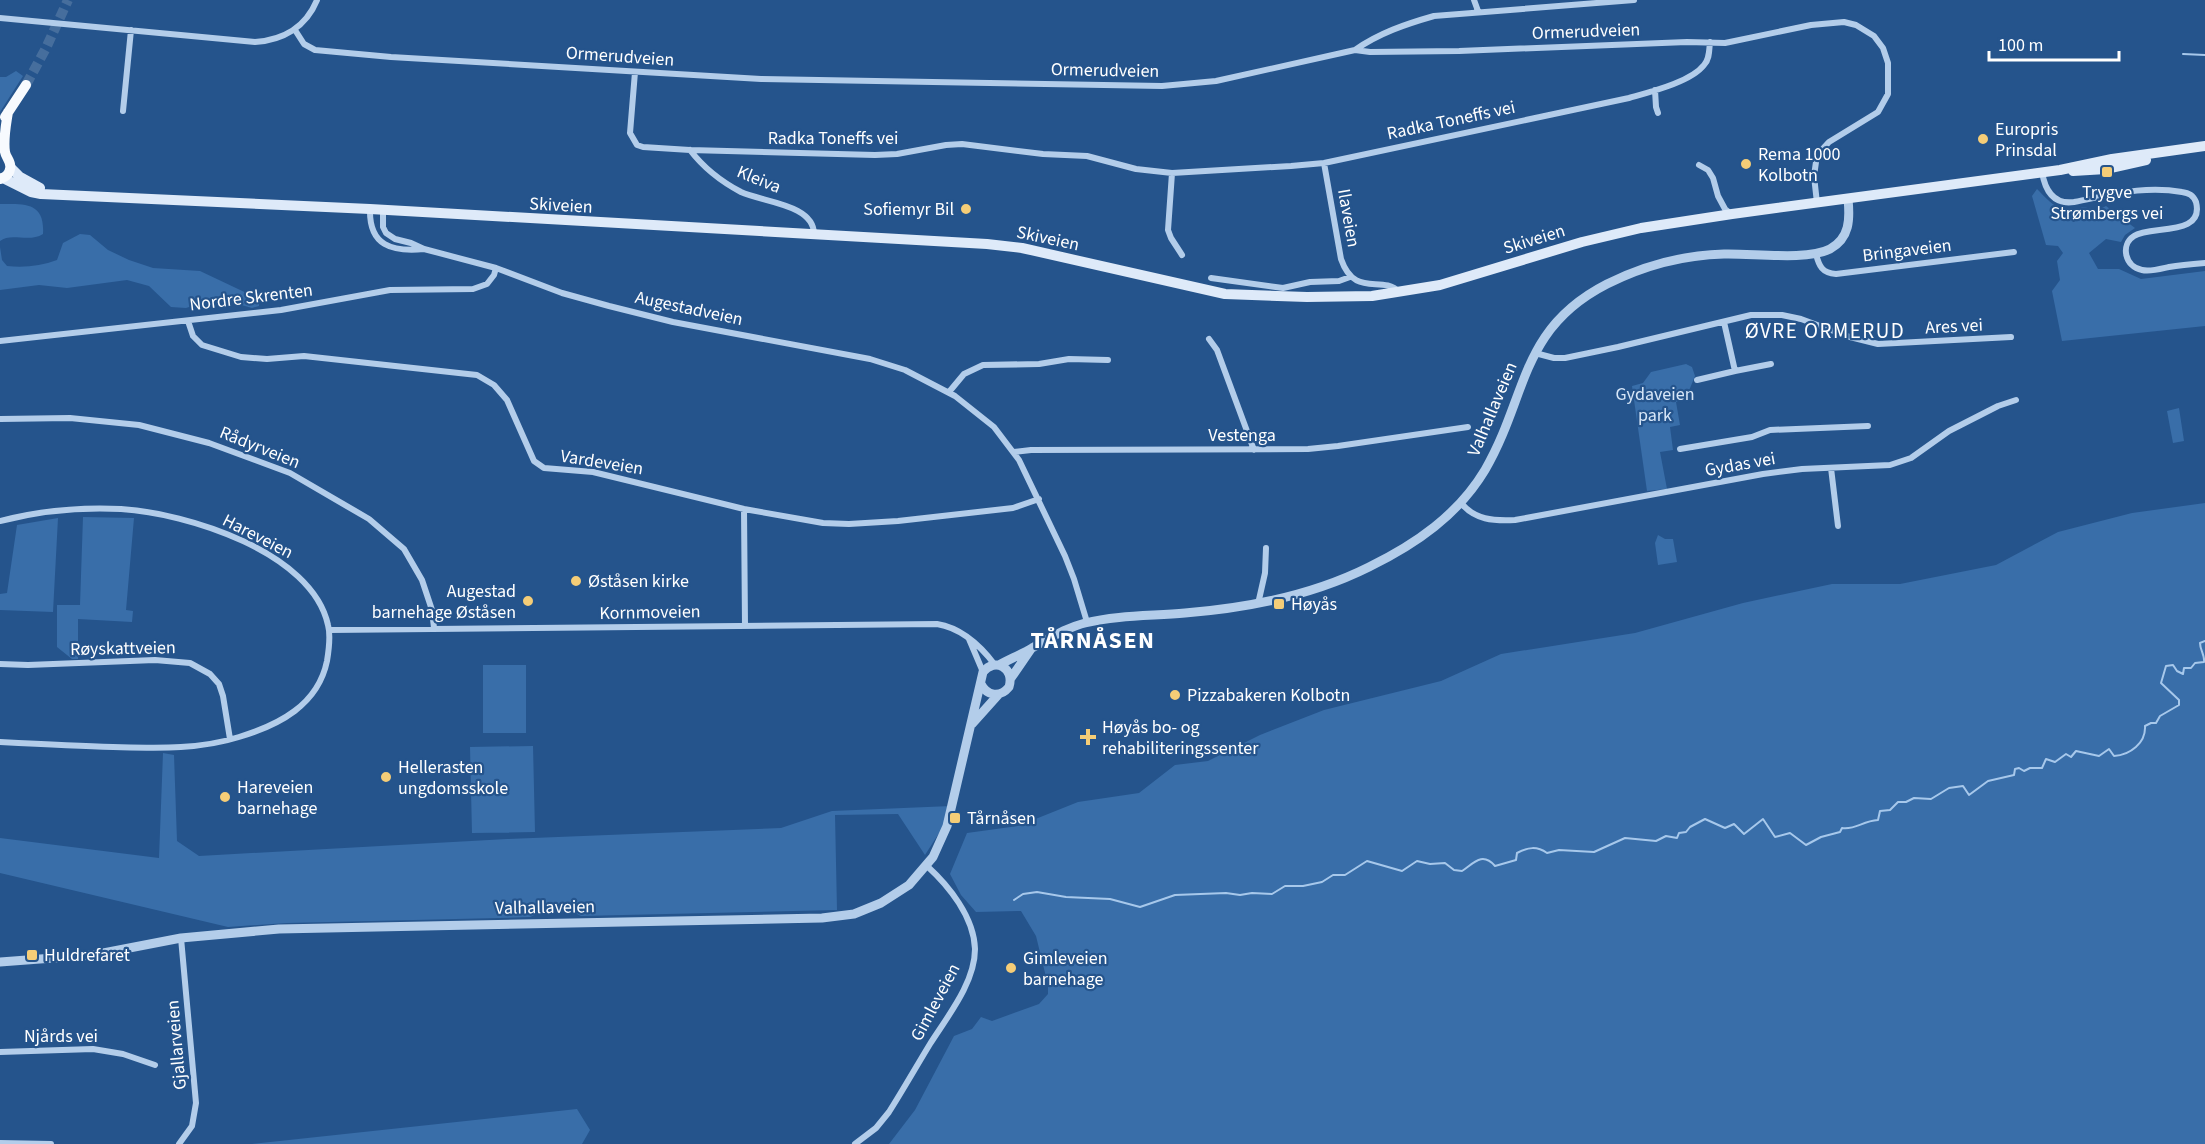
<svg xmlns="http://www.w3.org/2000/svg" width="2205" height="1144" font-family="'Source Sans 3',sans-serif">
<rect width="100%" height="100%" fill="#25548c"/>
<!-- green -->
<path fill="#396ea9" d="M16 71 23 76 0 112V77H6Z
M2037 189C2045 197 2053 207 2064 209 2078 212 2080 203 2096 211L2106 206 2135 228 2125 235 2121 242 2106 239 2089 253 2098 269H2119L2141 279 2205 271V326L2062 341 2052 291 2060 280 2057 261 2063 253 2058 246 2046 245 2032 196Z
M0 204C25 204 45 202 43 234 29 243 11 232 0 241Z
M80 234 90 235 108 250 129 260 153 268 200 271 259 299V306L252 308 217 298 186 308 171 307 149 286 127 280 67 288 39 285 0 290V247L2 260 7 266C24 268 41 266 57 260L63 243Z
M1686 364 1692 367 1695 376 1686 398 1676 402 1680 425 1670 427 1673 450 1660 452 1667 489 1647 491 1632 386 1643 383 1651 372Z
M2179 408 2184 441 2173 443 2167 411Z
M2205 503V1144H889L915 1110 954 1036 972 1029 981 1017 992 1021 1039 1004 1048 994V985L1036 936 1021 911 976 912 961 895 950 874 967 833 1018 826 1078 802 1139 793 1175 765 1208 761 1260 735 1324 710 1441 681 1501 654 1635 633 1743 603 1832 584H1900L1996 565 2058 532 2132 513Z
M83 517 134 518 126 610 133 611 132 622 78 619V659H72L57 647V605H80Z
M58 518 53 612 0 610V594L7 593 17 525Z
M1658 535 1665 539H1673L1677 562 1658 565 1655 543Z
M483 665H526V733H483Z
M533 746 535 832 472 833 470 747Z
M163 753 174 755 177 841 199 856 507 839 781 828 832 811 951 806 941 830 925 855 898 814 835 815 837 910 581 916 571 911H544L530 917 499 918 287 923 228 927 0 873V838L159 858Z
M577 1109 590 1130 582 1144H252Z"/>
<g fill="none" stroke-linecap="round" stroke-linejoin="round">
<!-- stream -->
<path stroke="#a7c8eb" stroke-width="2" d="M2183 54 2205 55
M1014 900 1023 894 1037 892 1066 897 1110 899 1140 907 1175 895 1226 893 1240 895 1252 893 1272 894 1285 886H1303L1322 882 1333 875H1345L1367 861 1402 871 1417 861 1430 864 1445 863 1454 870 1462 871C1473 864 1482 851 1495 866L1516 860 1517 853C1528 847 1537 846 1547 853L1559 850 1594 852 1625 838 1656 841 1666 836 1677 838 1679 833 1686 832 1690 827 1705 819 1725 828 1734 824 1744 834 1763 819 1775 837 1790 833 1806 845 1821 837 1840 832 1842 828C1856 830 1862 821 1878 820L1880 811 1890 810 1898 802H1906L1914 798 1931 799 1949 788 1963 786 1969 795 1988 781 2014 775 2015 769 2019 768 2024 771 2030 768H2042L2046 759 2055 762 2066 754 2071 757 2076 751 2099 756 2109 749 2114 756C2130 755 2146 743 2145 726L2151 723H2156L2160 716 2179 705V700L2161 683 2166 666 2173 665 2177 671 2183 674 2184 668H2191L2195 663 2204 662C2205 655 2200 650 2200 643L2205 641"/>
<!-- primary-tunnel -->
<path stroke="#466e9d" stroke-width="10" stroke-dasharray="10 5" stroke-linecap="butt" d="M26 85 46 48 68 0"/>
<!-- minor -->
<path stroke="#b3cdea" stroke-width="6" d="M1474 0 1478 11
M0 18 255 42C283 40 306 27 317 0
M295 30 304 44 315 50 391 57 761 79 1162 86 1216 81 1355 50 1370 52 1459 51 1687 42 1725 43 1811 25 1844 22 1856 25 1874 36 1883 48 1888 63V94L1878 112 1829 142 1817 155 1814 176 1817 203
M1355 50C1379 33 1406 24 1434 16L1634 0
M635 72 630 133 637 145 643 147 690 150 875 155 897 154 946 145 962 144 1043 154 1087 156 1136 169 1172 173 1291 166 1324 163 1629 98C1650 92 1691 82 1704 65 1710 59 1709 49 1710 42
M1655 90 1656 107 1658 113
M123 111 131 30
M690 150C703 167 722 182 741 192 762 202 814 204 814 234
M1324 163 1341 259C1355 299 1382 274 1399 292
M1699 165 1708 170 1713 178 1718 196 1725 209 1730 213
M2042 172C2045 190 2053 205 2074 202 2111 195 2144 185 2182 192 2189 193 2193 195 2196 202 2205 237 2150 225 2134 236 2120 245 2125 267 2142 270 2150 272 2160 269 2169 267 2181 265 2193 264 2205 263
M1172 173 1168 230 1171 238 1182 255
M370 209C369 246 392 252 424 249
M383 210V227L386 233 395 239 411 243 424 249 496 268 562 293 609 306 673 322 870 359 905 370 955 396 994 427 1019 460 1065 556 1074 579 1087 622
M1816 254C1819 266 1822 273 1836 274L2014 252
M1211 278 1283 288 1310 282 1339 281 1350 277
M188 321 193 336 202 345 241 357 267 359 304 356 477 375 494 385 507 400 534 461 544 468 593 472 744 509 823 523 849 524 898 521 1013 508 1039 499
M1724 322 1735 371 1771 364
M1209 339 1217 350 1254 450
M0 341 281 310 390 290 473 289 487 284 494 275 496 268
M1535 353 1554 358H1565L1618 347 1751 315H1782L1801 319 1850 337 1878 344 2011 337
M1697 380 1735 371
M949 392 964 374 983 365 1039 364 1069 359 1108 360
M0 419 70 418 139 425 209 443 290 473 369 519 404 549 422 580 432 610 434 628
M1680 449 1752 437 1770 430 1868 426
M1014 452 1031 450 1308 449 1338 446 1468 427
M1831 468 1838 526
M1461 503C1475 520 1493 521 1515 520L1763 474 1802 469 1890 465 1911 458 1949 431 1998 406 2016 400
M744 509 745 626
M0 521C39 511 81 507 121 509 187 513 312 552 328 625 331 636 329 649 327 661 318 705 279 725 239 737 198 750 156 748 113 747 76 746 38 744 0 742
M1258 604 1265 573 1266 548
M329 630 937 624C962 628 980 645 995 665
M969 639 983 672
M0 664 28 665 155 660 190 663 210 674 219 684 223 696 230 739
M0 1052 93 1049 123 1054 155 1065
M0 1143 51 1144
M179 1144 192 1126 196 1103 181 938
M855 1144 876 1128 889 1112C903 1090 916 1067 930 1044 947 1017 975 983 975 949 974 917 949 886 927 866"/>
<!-- tertiary -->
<path stroke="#b3cdea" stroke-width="9" d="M999 665C1010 659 1022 654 1032 648 1049 639 1065 628 1085 623 1117 615 1152 616 1185 613 1249 608 1311 596 1369 567 1416 544 1458 515 1485 470 1528 396 1519 329 1607 284 1643 266 1684 255 1724 254 1752 253 1807 261 1830 249 1850 238 1850 219 1848 199
M1011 678 1031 649
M972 724 998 695
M0 962 93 955 181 938 279 929 822 918 854 914 881 903 909 885 933 857 947 826 983 672C995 657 1015 668 1009 687 1000 698 987 696 981 684"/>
<!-- secondary -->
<path stroke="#deeaf9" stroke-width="10" d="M11 168 20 177 40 188
M2073 171 2106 169 2146 160
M3 178 31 192 41 194 370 209 987 244 1022 248 1225 294 1307 297 1372 296 1440 285 1582 242 1641 228 1732 214 2060 170 2112 159 2205 146"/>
<!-- primary -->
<path stroke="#f7fafe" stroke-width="10" d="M5 117 26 85
M0 179C5 177 9 175 10 169 12 162 6 158 5 152 3 139 6 125 8 112"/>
</g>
<!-- markers -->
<g fill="#f5cd77" stroke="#25548c" stroke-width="2">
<circle cx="1983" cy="139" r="6"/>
<circle cx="1746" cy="164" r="6"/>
<rect x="2101" y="166" width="12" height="12" rx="3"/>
<circle cx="966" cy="209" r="6"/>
<circle cx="576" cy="581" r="6"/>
<circle cx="528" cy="601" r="6"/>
<rect x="1273" y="598" width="12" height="12" rx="3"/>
<circle cx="1175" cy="695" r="6"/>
<path d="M1085 728h6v6h6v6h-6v6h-6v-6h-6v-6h6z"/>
<circle cx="386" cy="777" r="6"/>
<circle cx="225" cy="797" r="6"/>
<rect x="949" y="812" width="12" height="12" rx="3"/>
<rect x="26" y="949" width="12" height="12" rx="3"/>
<circle cx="1011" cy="968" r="6"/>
</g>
<g text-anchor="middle" stroke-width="4.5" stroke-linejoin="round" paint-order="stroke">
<!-- street labels -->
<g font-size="18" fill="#fff" stroke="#25548c">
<text transform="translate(1586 31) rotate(-2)" y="6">Ormerudveien</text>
<text transform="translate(620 56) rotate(4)" y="6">Ormerudveien</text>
<text transform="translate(1105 70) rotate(1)" y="6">Ormerudveien</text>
<text transform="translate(1451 120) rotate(-12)" y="6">Radka Toneffs vei</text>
<text x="833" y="144">Radka Toneffs vei</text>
<text transform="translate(759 179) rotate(22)" y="6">Kleiva</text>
<text transform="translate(561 205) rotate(3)" y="6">Skiveien</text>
<text transform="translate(1349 218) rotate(80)" y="6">Ilaveien</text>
<text transform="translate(1048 238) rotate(12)" y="6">Skiveien</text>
<text transform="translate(1534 239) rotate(-17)" y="6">Skiveien</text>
<text transform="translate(1907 250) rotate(-7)" y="6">Bringaveien</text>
<text transform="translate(251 297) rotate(-7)" y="6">Nordre Skrenten</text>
<text transform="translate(689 308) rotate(12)" y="6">Augestadveien</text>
<text transform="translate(1954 326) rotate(-3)" y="6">Ares vei</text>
<text transform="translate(1492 409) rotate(-67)" y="6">Valhallaveien</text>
<text x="1242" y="441">Vestenga</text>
<text transform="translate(260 447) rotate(22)" y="6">Rådyrveien</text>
<text transform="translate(602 462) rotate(9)" y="6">Vardeveien</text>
<text transform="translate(1740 464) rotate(-10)" y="6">Gydas vei</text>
<text transform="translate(258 536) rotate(27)" y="6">Hareveien</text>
<text transform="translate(650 612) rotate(-1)" y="6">Kornmoveien</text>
<text transform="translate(123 648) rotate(-1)" y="6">Røyskattveien</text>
<text transform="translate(545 907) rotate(-1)" y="6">Valhallaveien</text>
<text transform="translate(935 1002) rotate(-62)" y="6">Gimleveien</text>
<text x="61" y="1042">Njårds vei</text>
<text transform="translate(176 1045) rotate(-95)" y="6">Gjallarveien</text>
</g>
<!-- poi labels -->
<g font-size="18" fill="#fff" stroke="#25548c" text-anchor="start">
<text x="1995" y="135">Europris<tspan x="1995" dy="21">Prinsdal</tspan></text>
<text x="1758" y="160">Rema 1000<tspan x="1758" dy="21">Kolbotn</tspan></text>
<text x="2107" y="198" text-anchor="middle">Trygve<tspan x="2107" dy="21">Strømbergs vei</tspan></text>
<text x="954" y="215" text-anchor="end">Sofiemyr Bil</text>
<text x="588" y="587">Øståsen kirke</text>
<text x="516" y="597" text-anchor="end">Augestad<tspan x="516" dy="21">barnehage Øståsen</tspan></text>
<text x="1291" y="610">Høyås</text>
<text x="1187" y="701">Pizzabakeren Kolbotn</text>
<text x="1102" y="733">Høyås bo- og<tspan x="1102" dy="21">rehabiliteringssenter</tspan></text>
<text x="398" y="773">Hellerasten<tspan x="398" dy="21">ungdomsskole</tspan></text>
<text x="237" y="793">Hareveien<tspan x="237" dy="21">barnehage</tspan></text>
<text x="967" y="824">Tårnåsen</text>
<text x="44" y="961">Huldrefaret</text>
<text x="1023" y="964">Gimleveien<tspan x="1023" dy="21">barnehage</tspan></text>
</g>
<!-- park labels -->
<g font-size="18" fill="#d8e7f8" stroke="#25548c">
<text x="1655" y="400">Gydaveien<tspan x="1655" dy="21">park</tspan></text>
</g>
<!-- quarter labels -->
<g font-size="21" letter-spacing="1.5" fill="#fff" stroke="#25548c">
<text x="1825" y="338">ØVRE ORMERUD</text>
</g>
<!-- district labels -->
<g font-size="24" font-weight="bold" letter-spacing="1.5" fill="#fff" stroke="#25548c">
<text x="1093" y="648">TÅRNÅSEN</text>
</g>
</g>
<!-- scale -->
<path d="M1989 51v9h130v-9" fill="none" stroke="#ffffff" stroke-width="3"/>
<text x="1998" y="51" font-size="18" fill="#ffffff" stroke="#25548c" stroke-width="4.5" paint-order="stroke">100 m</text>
</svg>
